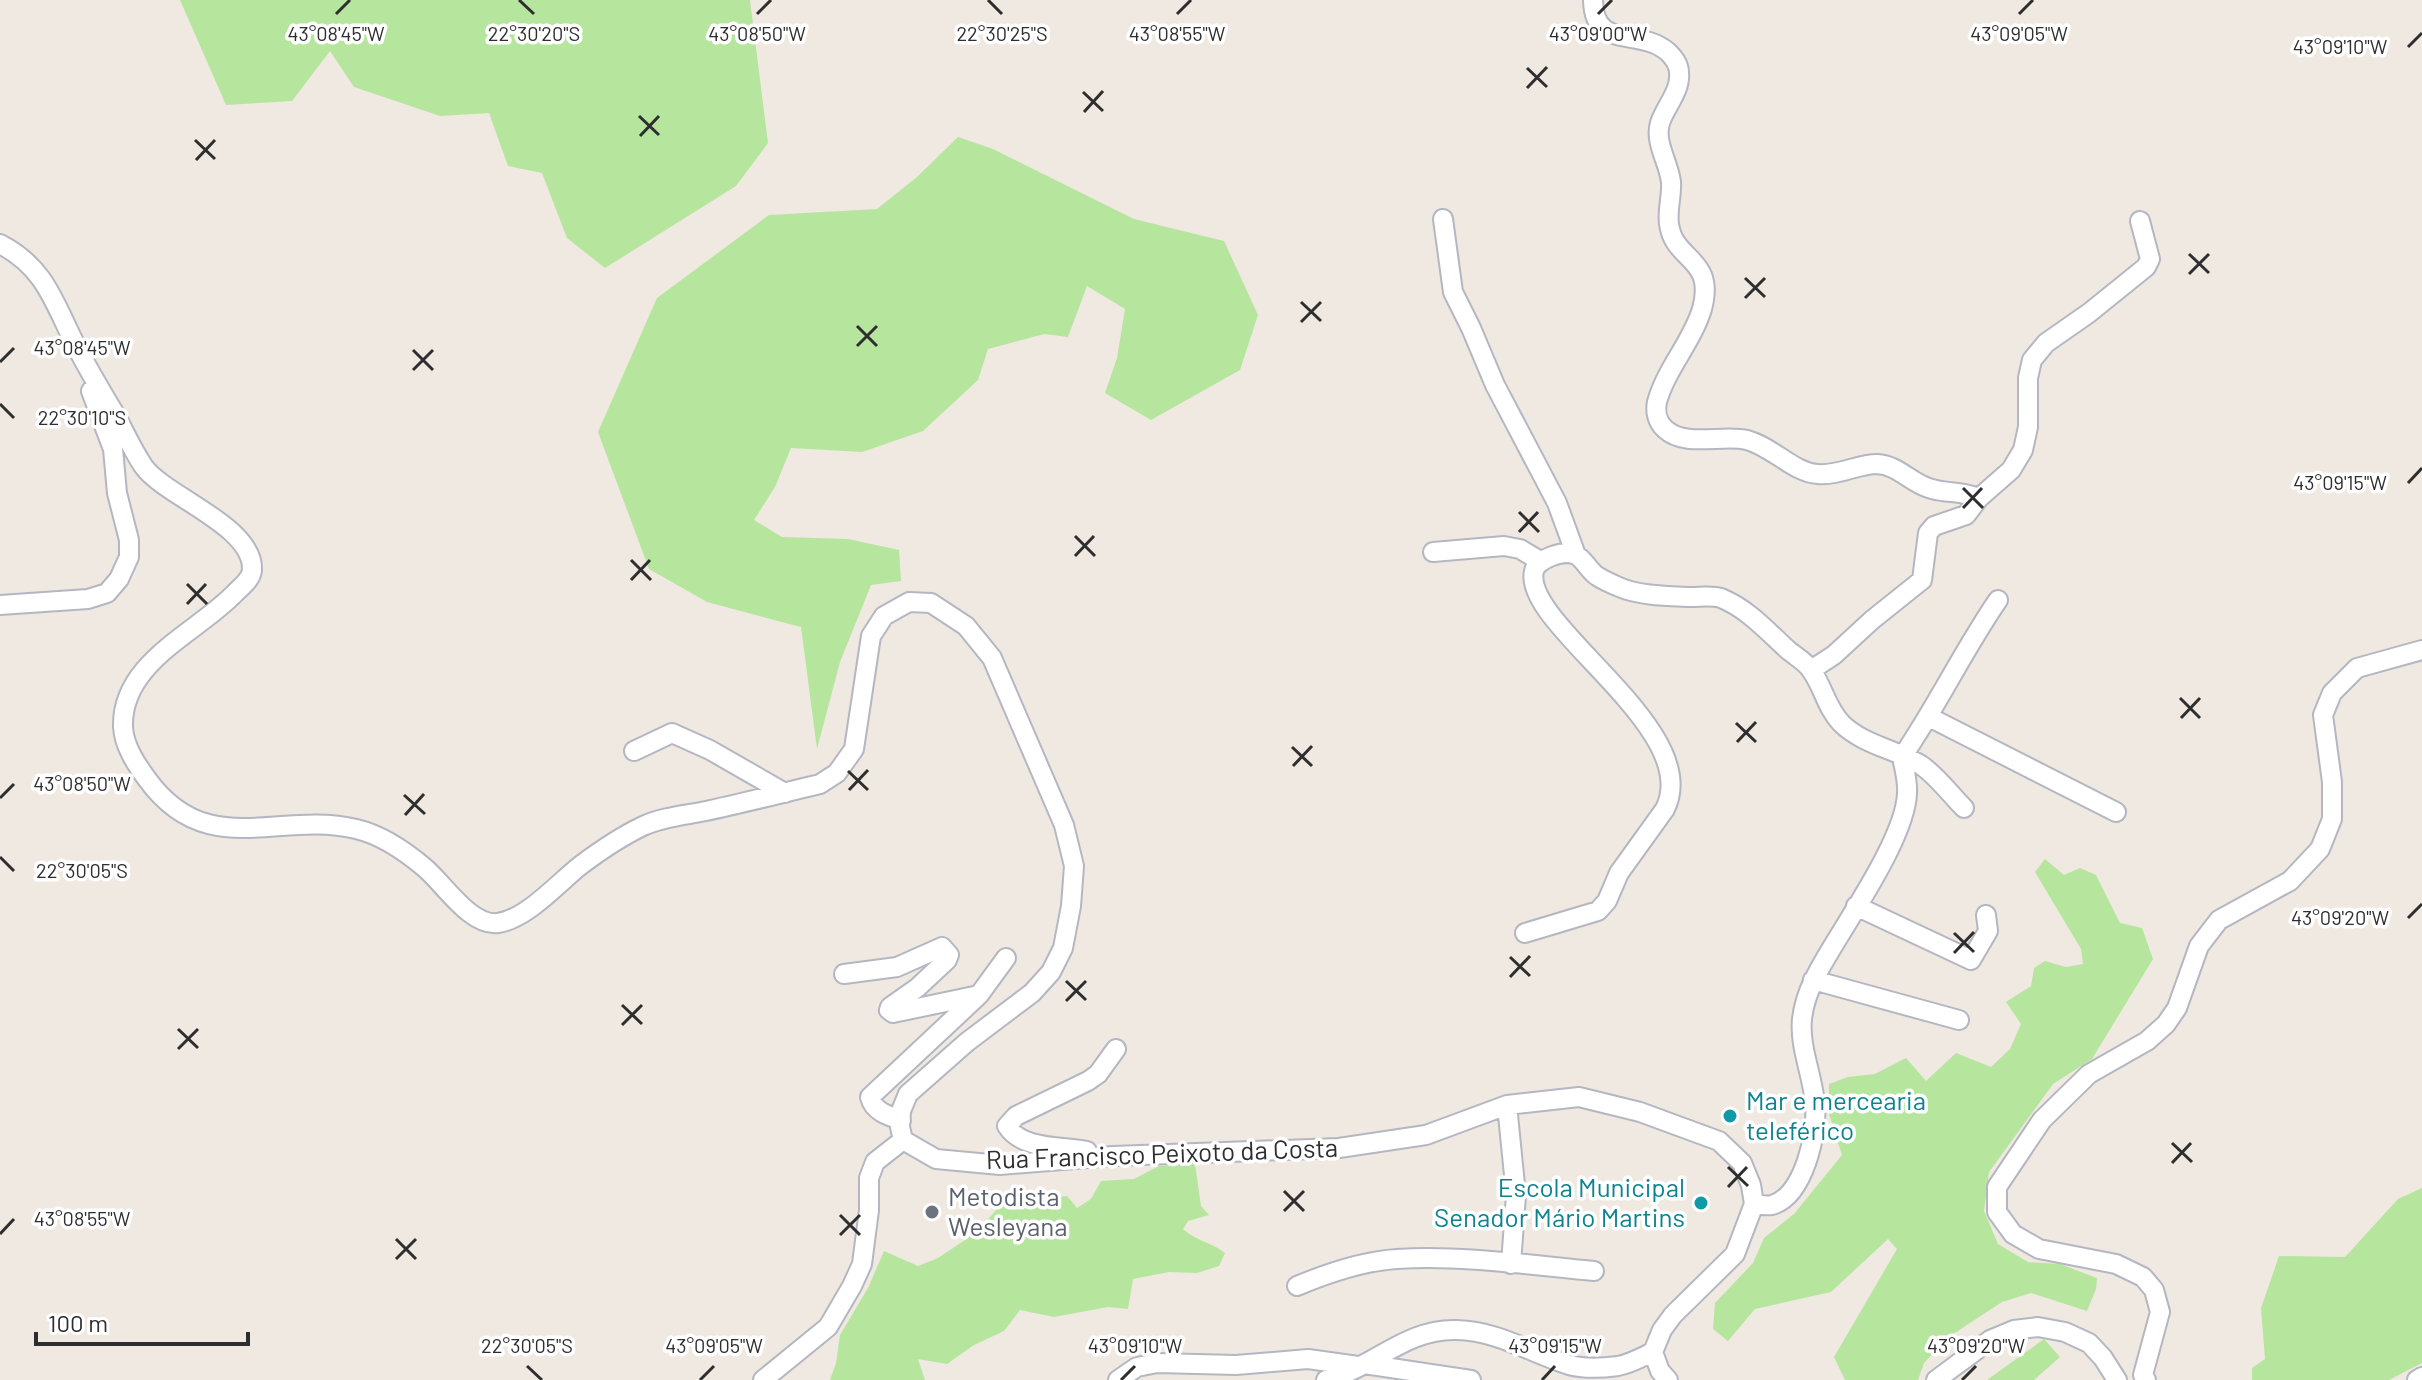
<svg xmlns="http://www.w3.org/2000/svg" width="2422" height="1380" font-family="Barlow,sans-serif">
<rect width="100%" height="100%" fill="#efe9e1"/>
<!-- green -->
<path fill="#b6e59e" d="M180 0H750L768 143 736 186 605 268 567 238 542 173 508 166 489 113 440 116 354 87 330 51 292 101 226 105Z
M958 137 993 149 1134 219 1224 241 1258 315 1240 370 1151 420 1105 393 1117 358 1125 309 1087 286 1068 337 1044 334 988 349 978 380 923 431 862 452 791 448 775 487 754 520 782 537 848 539 899 550 901 581 871 585 840 662 817 749 801 627 707 602 649 569 598 432 657 298 769 215 877 209 917 177Z
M2045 859 2064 875 2080 868 2096 875 2120 923 2142 928 2153 959 2092 1059 2053 1084 1989 1172 1984 1211 1998 1244 2028 1262 2060 1264 2097 1278 2096 1289 2087 1311 2031 1293 2002 1302 1947 1338 1924 1363 1918 1380H1845L1834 1357 1897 1249 1888 1239 1831 1292 1755 1309 1728 1341 1713 1329 1715 1303 1753 1263 1764 1238 1794 1214 1842 1155 1829 1114V1084L1848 1077 1875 1074 1906 1058 1926 1081 1956 1053 1991 1067 2010 1049 2021 1024 2006 1002 2031 986 2034 968 2045 961 2066 967 2083 964 2081 949 2035 872Z
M1195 1164 1201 1206 1209 1215 1188 1221 1183 1229C1196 1241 1211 1242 1225 1253L1219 1266 1197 1273 1169 1272 1133 1279 1128 1309 1108 1307 1054 1317 1020 1310 1004 1331 974 1345 947 1364 918 1359 925 1380H830L836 1363 840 1335 868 1288 884 1251 918 1266 938 1258 977 1232 1002 1203 1067 1196 1077 1208 1091 1199 1101 1181 1134 1179 1159 1166Z
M2422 1188V1363L2389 1380H2252V1368L2265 1359 2261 1308 2279 1256 2345 1257 2398 1199Z
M2044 1339 2060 1357 2034 1380H1987Z"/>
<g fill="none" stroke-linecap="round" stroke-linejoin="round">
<!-- minor casing -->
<g stroke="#b4b7c1" stroke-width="22">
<path id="minor" d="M1593 0C1594 51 1639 27 1668 52 1674 58 1679 64 1679 73 1681 91 1665 107 1660 123 1654 142 1669 163 1671 182 1672 196 1667 210 1669 224 1674 262 1716 257 1702 309 1692 342 1666 369 1657 402 1655 411 1657 422 1665 429 1685 448 1723 434 1747 440 1773 447 1794 473 1818 474 1838 476 1858 464 1877 464 1899 465 1911 484 1932 489 1949 494 1959 490 1979 498
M1443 219 1453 292 1471 328 1495 385 1557 503 1576 555
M0 244C43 266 53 299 73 340 86 366 101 391 116 416 125 433 133 451 144 467 166 497 254 526 252 570 251 580 242 586 235 593 197 633 121 662 123 727 124 746 136 764 147 779 207 862 279 810 356 829 382 835 405 851 425 868 444 884 471 927 498 923 527 919 559 882 581 865 601 850 620 837 643 826 662 817 686 815 706 811 744 803 782 793 820 784L837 773 854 749 871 636 884 616 909 602 931 603 966 626 992 658 1064 825 1074 866 1071 906 1063 948 1051 972 1032 993 967 1042 908 1094 901 1111 900 1127 903 1140 936 1159 1000 1165 1113 1156 1339 1148 1426 1135 1507 1105 1579 1097 1640 1112 1719 1141 1742 1163 1751 1185 1754 1204 1735 1254 1673 1315 1662 1330 1653 1352 1660 1371 1668 1380
M1433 552 1504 546 1520 549 1540 561
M0 605 88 599 107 593 119 579 129 557V540L117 493 113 449 91 391
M1811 670 1834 655 1872 620 1922 580 1928 533 1934 526 1966 515 1979 498 2011 470 2023 450 2028 427V378L2032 360 2046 343 2089 313 2146 267 2150 259 2140 221
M1929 717 2116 812
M634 751 672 733 710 750 785 793
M1856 906 1971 960 1988 931 1986 915
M1525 933 1598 911 1607 901 1619 873 1665 809C1705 729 1521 625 1534 571 1537 559 1564 549 1576 555 1584 559 1589 571 1597 576 1603 580 1612 584 1619 587 1639 596 1669 596 1691 597 1700 597 1712 595 1721 598 1748 609 1767 631 1788 650 1795 656 1806 662 1811 670 1823 686 1826 707 1841 723 1863 745 1896 749 1921 765 1937 776 1951 795 1964 808
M844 974 897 967 942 947 949 955 947 960 917 988 890 1007 889 1010 893 1013 979 995
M1813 980 1959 1020
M1507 1105 1516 1195 1511 1264
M901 1120C888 1116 873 1111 870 1097L979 995 1006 958
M1087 1151C1062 1146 1022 1150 1007 1126L1016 1116 1088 1081 1098 1074 1116 1049
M1754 1204C1760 1205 1767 1206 1772 1205 1804 1196 1818 1132 1815 1104 1813 1076 1799 1047 1802 1019 1805 992 1819 969 1833 946 1855 909 1906 834 1907 793 1908 781 1904 768 1902 757 1937 706 1963 651 1998 600
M1297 1286C1328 1273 1363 1261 1397 1259 1461 1255 1530 1265 1594 1271
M1364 1364 1471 1380
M763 1380 828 1327 852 1286 862 1264 869 1210V1178L875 1162 903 1140
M1118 1380 1137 1367 1157 1363 1236 1365 1308 1359 1358 1366
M1326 1380C1373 1368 1406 1328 1457 1330 1498 1331 1531 1353 1569 1365 1584 1369 1603 1368 1618 1366 1630 1364 1642 1357 1653 1352
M1936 1380 1990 1340 2014 1330 2038 1327 2065 1332 2089 1343 2103 1358 2117 1380
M2146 1380 2143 1375 2160 1312 2154 1290 2143 1277 2116 1264 2039 1249 2013 1234 1997 1212V1187L2042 1120 2089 1074 2147 1041 2166 1024 2177 1008 2199 946 2219 920 2290 881 2320 849 2332 819V782L2323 715 2332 693 2357 668 2422 650
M2417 1380 2422 1377"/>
</g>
<!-- minor -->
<use href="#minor" stroke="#fff" stroke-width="18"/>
</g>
<!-- ticks -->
<path fill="none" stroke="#2e2e2e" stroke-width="3" d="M519 0 534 14M988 0 1002 14M336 14 350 0M757 14 771 0M1177 14 1191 0M1598 14 1612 0M2019 14 2033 0M2408 47 2422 33M1527 68 1547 87M1527 88 1547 67M1083 92 1103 111M1084 112 1103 91M639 116 659 135M640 136 659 116M195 140 215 159M196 160 215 140M2189 254 2209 273M2189 274 2209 254M1745 278 1765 297M1745 298 1765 278M1301 302 1321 321M1301 322 1321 302M857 326 877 346M857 346 877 326M413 350 433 370M0 362 14 348M413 370 433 350M0 404 14 418M2408 483 2422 468M1963 488 1983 508M1963 508 1982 488M1519 512 1539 532M1519 532 1538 512M1075 536 1095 556M1075 556 1094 536M631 560 651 580M631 580 650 560M187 584 207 604M187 604 206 584M2180 698 2200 718M2181 718 2200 698M1736 723 1756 742M1737 742 1756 722M1292 747 1312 766M1293 766 1312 746M848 771 868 790M849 790 868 770M404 795 425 814M0 798 14 784M405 815 424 794M0 857 14 871M2408 918 2422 904M1954 933 1974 952M1954 953 1974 932M1510 957 1530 976M1510 977 1530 956M1066 981 1086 1000M1066 1001 1086 981M622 1005 642 1024M622 1025 642 1005M178 1029 198 1048M178 1049 198 1029M2172 1143 2192 1162M2172 1163 2191 1143M1728 1167 1748 1186M1728 1187 1747 1167M1284 1191 1304 1211M1284 1211 1304 1191M840 1215 860 1235M0 1234 14 1219M840 1235 860 1215M396 1239 416 1259M396 1259 416 1239M527 1366 542 1380M700 1380 714 1366M1121 1380 1135 1366M1542 1380 1555 1366M1962 1380 1976 1366"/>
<!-- markers -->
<g fill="#0f9aa8" stroke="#fff" stroke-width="3">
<circle cx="1730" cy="1116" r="8"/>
<circle cx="1701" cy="1203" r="8"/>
</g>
<circle fill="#6b7280" stroke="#fff" stroke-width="3" cx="932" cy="1212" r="8"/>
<g text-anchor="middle" stroke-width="7" stroke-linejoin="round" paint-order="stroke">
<!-- culture labels -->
<g font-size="26" fill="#0d838f" stroke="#fff" text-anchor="start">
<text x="1746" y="1110">Mar e mercearia<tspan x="1746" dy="30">teleférico</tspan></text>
<text x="1685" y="1197" text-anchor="end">Escola Municipal<tspan x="1685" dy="30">Senador Mário Martins</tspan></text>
</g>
<!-- street labels -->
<g font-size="26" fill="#2e2e2e" stroke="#fff">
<text transform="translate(1162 1154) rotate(-2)" y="9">Rua Francisco Peixoto da Costa</text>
</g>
<!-- worship labels -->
<g font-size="26" fill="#5b616d" stroke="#fff" text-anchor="start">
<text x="948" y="1206">Metodista<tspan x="948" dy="30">Wesleyana</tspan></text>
</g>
</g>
<g font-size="20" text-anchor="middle" fill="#2e2e2e" stroke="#fff" stroke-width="7" stroke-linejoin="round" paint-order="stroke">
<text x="534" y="41">22°30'20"S</text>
<text x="1002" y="41">22°30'25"S</text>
<text x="1177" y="41">43°08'55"W</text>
<text x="336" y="41">43°08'45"W</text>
<text x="757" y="41">43°08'50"W</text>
<text x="1598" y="41">43°09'00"W</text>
<text x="2019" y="41">43°09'05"W</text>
<text x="2340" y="54">43°09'10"W</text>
<text x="82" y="355">43°08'45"W</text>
<text x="82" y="425">22°30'10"S</text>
<text x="2340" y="490">43°09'15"W</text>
<text x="82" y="791">43°08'50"W</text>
<text x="82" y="878">22°30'05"S</text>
<text x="2340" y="925">43°09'20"W</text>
<text x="82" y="1226">43°08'55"W</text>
<text x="714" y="1353">43°09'05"W</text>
<text x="1135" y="1353">43°09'10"W</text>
<text x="1555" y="1353">43°09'15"W</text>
<text x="1976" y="1353">43°09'20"W</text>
<text x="527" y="1353">22°30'05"S</text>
</g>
<!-- scale -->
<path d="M36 1332v12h212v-12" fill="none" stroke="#2e2e2e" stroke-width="4"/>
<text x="48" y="1332" font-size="24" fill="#2e2e2e" stroke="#ffffff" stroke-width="6" paint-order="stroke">100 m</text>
</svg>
